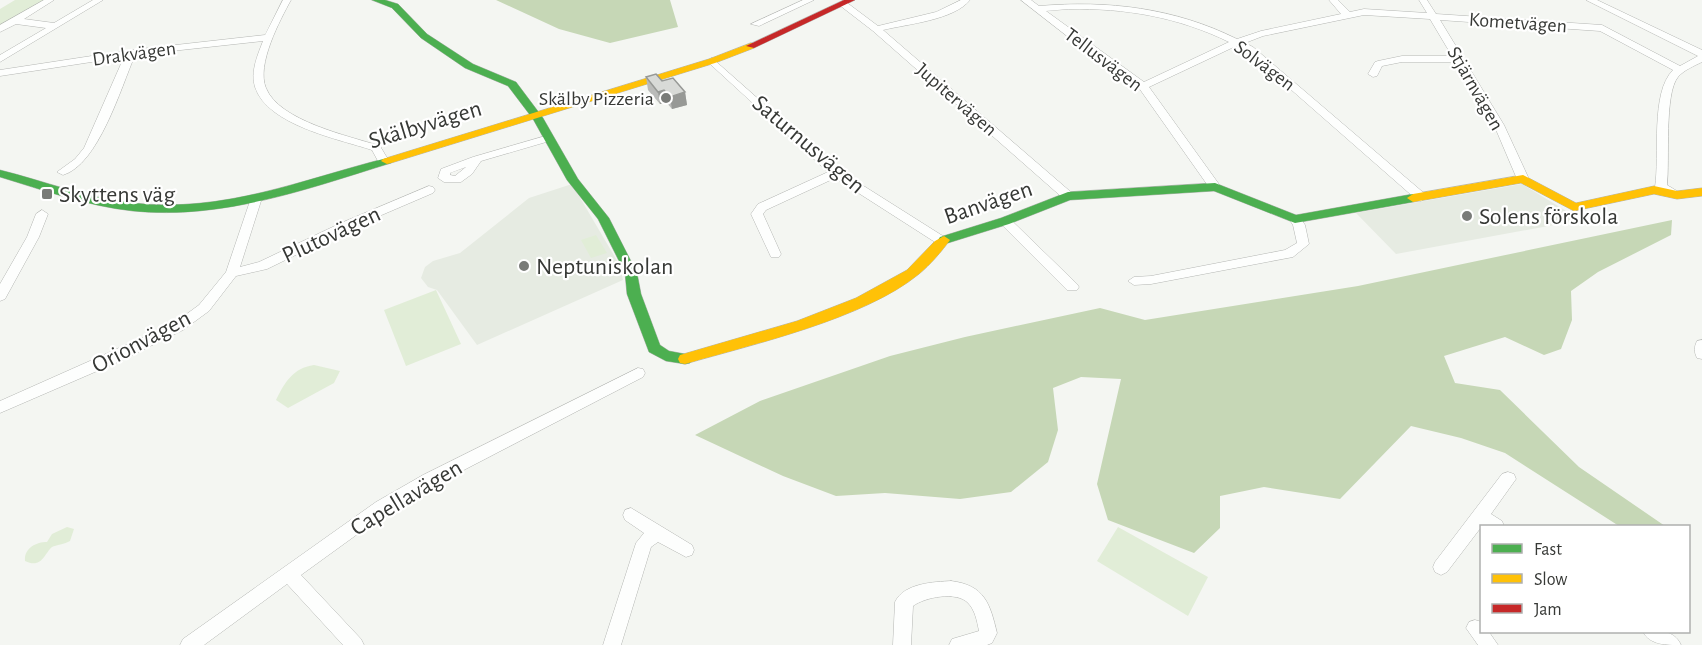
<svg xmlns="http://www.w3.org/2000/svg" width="1702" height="645" font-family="'Alegreya Sans',sans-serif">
<rect width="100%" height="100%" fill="#f4f6f2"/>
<!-- built -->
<path fill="#e6ebe2" d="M572 184 619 264 623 280 477 345 437 290 428 287 421 278 425 267 433 261 460 253 529 198Z
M1522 184 1581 220 1396 254 1356 213Z"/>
<!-- green -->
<path fill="#e1edd7" d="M15 0H45L0 26V9Z
M596 235 607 253 591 258 581 240Z
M436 290 461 344 406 366 384 310Z
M314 365 340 371 334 383 288 408 276 400C285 382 293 368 314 365Z
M67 527 74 529 70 541C65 544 56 545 52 547 44 554 42 569 25 561 24 548 36 542 47 542L52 534Z
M1118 527 1208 577 1188 616 1097 561Z"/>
<!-- forest -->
<path fill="#c6d7b6" d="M496 0H670L678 27 610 43 559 29Z
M1672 220 1671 235 1598 272 1571 291 1572 320 1561 349 1544 355 1505 337 1444 356 1455 383 1500 390 1579 467 1665 526H1619L1505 453 1461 438 1411 426 1340 499 1264 487 1220 496V528L1194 553 1108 520 1097 484 1121 379 1081 377 1053 388 1058 430 1048 462 1011 492 960 499 885 493 836 496 783 476 695 435 760 401 890 356 965 337 1100 308 1145 320 1358 286Z"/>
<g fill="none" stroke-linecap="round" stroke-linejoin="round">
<!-- street casing -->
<g stroke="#b4b6b3" stroke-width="1">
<path id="street" d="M44 0H54L24 19 54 23 93 0H103L0 62V55L46 28 16 24 0 32V25Z
M283 0H291C280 20 256 65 266 88 279 121 349 136 380 146L389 161 387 163H379L372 150C338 139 267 125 255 87 250 72 258 54 263 41L135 55C121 88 98 165 63 175L57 172 75 159 84 148 124 57 0 76V70L131 50 265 35Z
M803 0H814L759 26 751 24Z
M961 0H970C954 20 908 24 883 30L1072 193 1074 196 1072 199H1064L873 31 838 4 846 2 878 26 936 12Z
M1021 0H1031L1039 6C1108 0 1175 8 1237 39L1261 31 1341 14 1329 0H1338L1350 12 1364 9 1427 13 1419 0H1427L1436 14 1602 25 1680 66 1698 56 1586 0H1597L1702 50V62C1694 66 1684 70 1678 77 1664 94 1670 161 1667 185L1682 194 1680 197H1672L1655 187C1660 155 1650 93 1673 70L1600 31 1440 20 1504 125 1529 179 1523 183 1517 179 1494 125 1456 62H1402L1382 66 1377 76 1373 77 1368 74 1375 62 1378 61 1402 56H1452L1430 19 1364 15 1263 36 1245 43 1253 47 1425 194 1427 197 1421 201 1417 200 1247 51 1236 46 1149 87 1221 187 1215 191 1211 190 1139 88 1090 54ZM1069 9C1125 8 1178 17 1229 42L1144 82 1046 11Z
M712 58 840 171 946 238 948 241 946 244H938L835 178 766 210 763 214 781 254 779 257H771L751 214 758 204 828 172 709 63 707 61Z
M549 135 553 136V140L481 161 472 174 461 182H444L438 178 441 169 473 157ZM466 167 455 176 450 175V173Z
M429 186 433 187 435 190 433 193 349 229 267 269 236 276 209 311 183 330 118 362 0 413V401L173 324 199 305 226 272 251 198 255 197 261 201 240 267 259 262 341 223Z
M42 210 48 214 39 237 5 299 0 301V284L27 237 36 214Z
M1295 215 1299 216 1305 225 1309 244 1293 257 1151 284 1134 285 1128 281 1134 277 1151 276 1285 250 1297 243 1293 225 1289 219Z
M1005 217 1009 218 1077 284 1079 287 1077 290H1067L1001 224 999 221Z
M1702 340V359L1697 358C1694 352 1694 347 1697 341Z
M638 368 643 369 645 373 643 377 435 485 388 512 301 575 361 639 364 645H343L287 584 204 645H180L183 639 376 502 423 475Z
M1508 472 1514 474 1516 479 1491 514 1502 521 1504 526H1482L1447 572 1441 575 1435 572 1433 567 1435 562 1502 474Z
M631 508 692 545 694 550 692 555 686 557 658 542 651 547 621 645H603L636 543 644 533 625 520 623 515 625 510Z
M951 581C985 585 990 604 997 633L992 643 987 645H949L952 639 979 631C977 621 975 610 968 603 957 591 925 597 913 606L911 645H893L895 602C904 583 934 582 951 581Z
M1475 620 1482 622V632H1489L1498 645H1478L1466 628 1469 622Z
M1643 632C1657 631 1674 629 1681 645 1666 645 1650 645 1643 632Z"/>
</g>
<!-- fast casing -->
<g stroke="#b4b6b3" stroke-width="1">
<path id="fast" d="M372 0H385L398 4 427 34 473 64 516 82 543 118 578 179 609 218 637 273 641 294 660 345 669 351 690 355 692 359 690 363 685 364 666 361 649 352 627 294 625 273 598 219 567 180 533 119 508 86 465 68 421 38 392 8Z
M387 158 393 161 391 163C307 189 222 220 133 211 87 206 43 190 0 177V170C44 181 87 198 133 203 225 213 300 180 387 158Z
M1215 183 1296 215 1413 194 1419 198 1413 202 1295 223 1214 191 1070 200 1009 224 948 243H940L938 240 940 237 1001 218 1068 192Z"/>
</g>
<!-- slow casing -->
<g stroke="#b4b6b3" stroke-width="1">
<path id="slow" d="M751 43 754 44V48L715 63 391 163 387 164 381 161 383 159 709 59Z
M1523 175 1576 203 1654 186 1677 191 1702 188V196L1677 199 1654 194 1574 211 1521 183 1413 202 1407 198 1413 194Z
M944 236 950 240C942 251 930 265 919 274 864 319 754 344 685 364L680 363 678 359 680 355 797 321 856 298 907 270 935 241Z"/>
</g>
<!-- jam casing -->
<g stroke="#b4b6b3" stroke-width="1">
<path id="jam" d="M844 0H855L754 48 746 46Z"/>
</g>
<!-- street -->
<use href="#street" fill="#fdfefd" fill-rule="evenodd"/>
<!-- fast -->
<use href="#fast" fill="#4caf50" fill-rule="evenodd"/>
<!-- slow -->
<use href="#slow" fill="#ffc107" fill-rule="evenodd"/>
<!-- jam -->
<use href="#jam" fill="#c62828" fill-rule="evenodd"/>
</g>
<!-- wall -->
<path fill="#babbb9" d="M646 77 685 92 687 105 672 109 666 102 660 104 648 90Z"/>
<!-- shaded-wall -->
<path fill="#979996" d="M664 90 666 102 660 104 658 92Z
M685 92 687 105 672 109 670 97Z"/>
<!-- building -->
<path fill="#d8dad7" stroke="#979996" stroke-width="1.5" d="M656 74 662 81 673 78 685 92 670 97 664 90 658 92 646 77Z"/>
<!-- markers -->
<g fill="#797b78" stroke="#fff" stroke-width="2">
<circle cx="666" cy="98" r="6"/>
<rect x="41" y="188" width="12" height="12" rx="3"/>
<circle cx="1467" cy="216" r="6"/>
<circle cx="524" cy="266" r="6"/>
</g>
<g text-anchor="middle" stroke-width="4.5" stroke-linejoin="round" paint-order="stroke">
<!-- far-street labels -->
<g font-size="20" fill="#373936" stroke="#fff">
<text transform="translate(1518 22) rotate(4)" y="7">Kometvägen</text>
<text transform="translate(134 53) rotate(-8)" y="7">Drakvägen</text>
<text transform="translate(1104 59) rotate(37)" y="7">Tellusvägen</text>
<text transform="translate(1265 65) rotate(37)" y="7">Solvägen</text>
<text transform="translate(1476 88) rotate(60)" y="7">Stjärnvägen</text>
<text transform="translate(957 99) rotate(41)" y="7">Jupitervägen</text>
</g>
<!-- far-poi labels -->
<g font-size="20" fill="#373936" stroke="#fff" text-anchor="end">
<text x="654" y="105">Skälby Pizzeria</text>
</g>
<!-- street labels -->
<g font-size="24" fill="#373936" stroke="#fff">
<text transform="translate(425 124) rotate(-17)" y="8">Skälbyvägen</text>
<text transform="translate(809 144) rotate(40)" y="8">Saturnusvägen</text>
<text transform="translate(988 202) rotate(-19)" y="8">Banvägen</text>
<text transform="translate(331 234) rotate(-25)" y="8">Plutovägen</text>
<text transform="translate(141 341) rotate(-28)" y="8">Orionvägen</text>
<text transform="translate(406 497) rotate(-31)" y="8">Capellavägen</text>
</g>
<!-- poi labels -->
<g font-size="24" fill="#373936" stroke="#fff" text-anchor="start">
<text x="59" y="202">Skyttens väg</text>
<text x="1479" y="224">Solens förskola</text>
<text x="536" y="274">Neptuniskolan</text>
</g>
</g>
<!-- legend -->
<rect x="1480" y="525" width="210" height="108" fill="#ffffff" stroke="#afb0af" stroke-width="1.5"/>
<rect x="1492" y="544" width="30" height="9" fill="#4caf50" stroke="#afb0af" stroke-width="1.5"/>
<text x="1534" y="555" font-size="18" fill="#373936">Fast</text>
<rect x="1492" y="574" width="30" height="9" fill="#ffc107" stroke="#afb0af" stroke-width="1.5"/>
<text x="1534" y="585" font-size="18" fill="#373936">Slow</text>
<rect x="1492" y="604" width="30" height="9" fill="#c62828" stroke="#afb0af" stroke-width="1.5"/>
<text x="1534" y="615" font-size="18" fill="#373936">Jam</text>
</svg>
